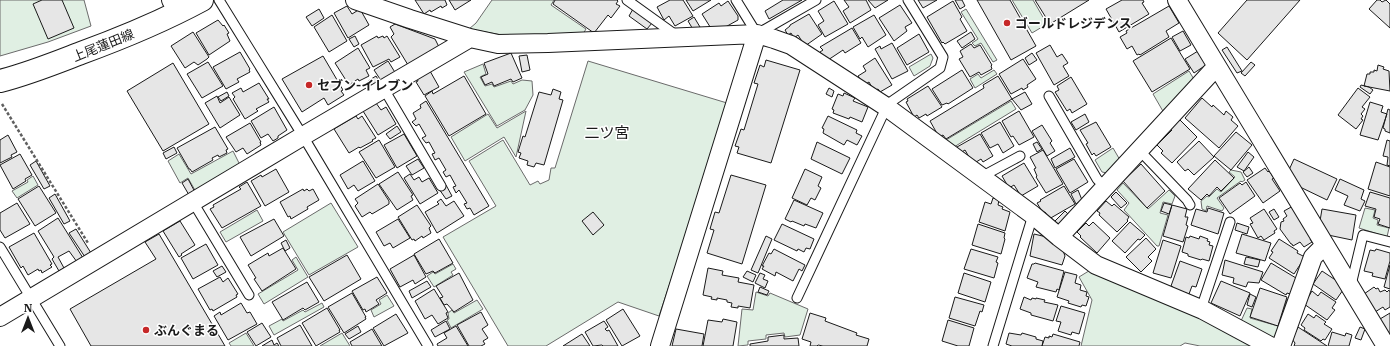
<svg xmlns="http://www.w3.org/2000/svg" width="1390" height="346" font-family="'IBM Plex Serif','Noto Sans JP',serif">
<rect width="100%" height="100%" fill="#fff"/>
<!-- green -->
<path fill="#e0efe3" stroke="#6a6a6a" d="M0 0H84L91 26 48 42 0 56Z
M492 0H554L551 5 586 29 583 34 513 37 469 29 476 23Z
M1012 0H1033L1047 24 1032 33Z
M966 9 997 60 993 62 981 43 975 46 972 43 978 39 961 12Z
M931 54 933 58 930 66 914 76 909 67Z
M588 61 727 103 694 211 659 316 618 302 546 346H508L443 237 496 206 469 161 503 140 530 185 538 181 540 184 549 180 551 168H555Z
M483 64 486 74 480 77 485 86 492 84 494 87 511 81 513 84 522 80 532 81 533 95 525 110 497 126 464 72Z
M994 70 997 74 975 88 970 79 978 74 981 78Z
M1189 71 1195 81 1164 113 1153 94Z
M1011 101 1016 109 954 147 946 140Z
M526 111 516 157 504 137 465 161 451 137 488 114 497 128Z
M1113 148 1120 160 1107 173 1102 172 1095 160Z
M233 151 241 167 196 192 188 178 180 183 168 161 179 154 191 174Z
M1231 170 1241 172 1245 180 1242 182 1241 181 1217 198 1224 208 1222 211 1207 206 1206 211 1202 209 1201 201 1207 196 1209 197 1217 189 1221 192 1235 177 1229 172Z
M33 176 38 185 17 198 12 191 28 182 27 180Z
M1123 183 1148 209 1169 190 1175 196 1172 204 1163 202 1160 213 1168 215 1159 246H1157L1124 210 1129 203 1117 190Z
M331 203 358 247 309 275 283 232Z
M1365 208 1375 210 1373 218 1378 220 1377 225 1389 228 1387 237 1359 228Z
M257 210 263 221 226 242 220 232Z
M296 257 308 277 264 304 258 294 298 270 292 260Z
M453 264 456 269 451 272 453 275 434 287 427 276 433 272 435 274Z
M1092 269 1103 278 1132 289 1202 318 1255 346H1200L1185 343 1180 346H1081L1092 300 1079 277Z
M756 292 768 296 770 293 808 309 800 335 785 337 784 333 766 335V339L748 341V345L738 346 742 309 753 310Z
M387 295 394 306 374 317 371 310 381 304 379 300Z
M1287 299 1292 301 1278 338 1273 339 1241 321 1247 308 1252 309 1250 318 1278 326Z
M477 300 483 309 451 328 447 320 449 319 448 313 452 310 454 313Z
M322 303 324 307 274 335 269 326 282 319 283 321 303 310 305 312Z
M246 333 254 346H231L229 343Z
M342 333 350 346H320Z"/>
<!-- building -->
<path fill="#e6e6e6" stroke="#1a1a1a" d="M42 0H62L74 28 48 39 33 4Z
M415 0H445L447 5 442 8 441 6 431 12 430 10 424 14Z
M449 0H471L455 10Z
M555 0H617L618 1 616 4 620 6 611 18 608 15 594 33 553 4Z
M670 0H683L693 16 675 26 669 16 664 20 657 7Z
M686 0H711L693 11Z
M783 0H802L769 19 765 11Z
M844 0H866L871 10 850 23 843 11 849 7Z
M868 0H888L875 8Z
M918 0H937L923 8Z
M955 0H962L965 6 960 9Z
M977 0H1010L1036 46 1011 60Z
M1035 0H1089L1050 24Z
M1122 0H1143L1144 2 1142 3 1149 14 1119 32 1106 9Z
M1247 0H1300L1247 60 1218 33Z
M1377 0H1380L1382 2 1386 0 1390 4V28L1369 9Z
M728 1 738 16V20L720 30H712L702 14 719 3 721 6Z
M834 1 848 24 825 37 818 25 824 21 818 11Z
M953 1 962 17 960 19 967 31 945 44 943 42 942 43 927 17Z
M900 5 912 23 905 27 907 31 894 41 879 18Z
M347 6 352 14 360 9 369 25 348 38 334 13Z
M1169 6 1179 23 1166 31 1169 37 1140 55 1139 54 1137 55 1132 46 1127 49 1120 37 1127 33 1126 31Z
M319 9 324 18 312 26 306 17Z
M633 9 652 23 647 29 629 16Z
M809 14 822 34 805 46 798 35 794 38 791 33 788 35 785 30 790 26V25Z
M332 15 347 41 329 52 314 27Z
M874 15 886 35 868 47 862 37 860 39 853 27Z
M694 17 700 27 694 31 688 21Z
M218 20 223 26 224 25 229 33 227 34 230 41 209 55 196 33Z
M395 24 435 39 439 47 408 65 391 37 394 34 390 27Z
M852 28 861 43 845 53 843 50 828 60 826 57 824 58 820 52 823 50 820 47Z
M1183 31 1191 45 1180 51 1172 37Z
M193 32 209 57 207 59 198 65 194 62 185 68 171 46Z
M971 32 975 39 962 48 957 41Z
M919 34 929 52 907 65 897 48Z
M355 36 359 44 354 47 349 39Z
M377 36 378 38 383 36 384 38 387 36 400 57 391 62 389 59 373 67 361 45Z
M1171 38 1190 69 1152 92 1133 61Z
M892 43 908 71 892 79 875 49 880 46 881 49Z
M971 44 974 48 980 45 992 65 991 66 992 69 981 75 979 72 970 77 959 59 963 57 960 51Z
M1050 45 1057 57 1062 54 1068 63 1063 66 1069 76 1054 85 1036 53Z
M1227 47 1242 71 1237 73 1222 50Z
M358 48 370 68 366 70 369 76 359 81 358 79 349 85 335 63Z
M1198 51 1206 65 1194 73 1185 59Z
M240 52 250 69 249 70 250 72 237 79 239 82 226 89 213 67Z
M511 53 522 78 513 82 511 79 494 86 492 82 485 85 481 77 488 74 484 63Z
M1032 53 1037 60 1029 65 1025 58Z
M527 55 530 70 522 72 519 56Z
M323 56 343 90 341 91 344 95 328 105 324 98 302 112 282 79Z
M875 58 892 85 880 92 878 89 874 91 869 82 864 85 858 76 866 71 863 66Z
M1023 59 1036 79 1027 85 1028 87 1023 90 1022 88 1011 94 999 74Z
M766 60 800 70 771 163 737 153 739 147 735 146 741 129 744 130 758 84 754 83 760 65 764 67Z
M388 61 396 74 382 82 374 70Z
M208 62 223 86 202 98 187 74Z
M1251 62 1255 65 1245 76 1241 73Z
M173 63 209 124 163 151 127 91Z
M1378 65 1384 67 1383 69 1389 71 1390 91 1364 86 1367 74H1370V72H1374V70L1377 71Z
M962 70 973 88 948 104 947 103 942 105 932 89Z
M430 71 439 87 424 95 416 82 418 81 417 78Z
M376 76 379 81 372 86 368 81Z
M464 76 486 114 449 136 425 96 432 91 433 94Z
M998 76 1012 99 946 139 943 135 939 137 930 121 984 88 983 85Z
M1071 77 1087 104 1072 113 1070 109 1067 111 1055 92 1059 90 1057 86Z
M259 83 269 99H267L269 102 256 109 258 111 245 119 233 99 235 97 232 93 241 88 243 92Z
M1361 85 1369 87 1373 90 1370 94 1360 87Z
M928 86 942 107 927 116 926 114 919 118 917 115 914 117 906 102 908 101 907 99Z
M829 88 834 91 832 97 826 94Z
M1358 88 1370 97 1362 107 1365 109 1361 114 1363 116 1361 119 1363 120 1356 129 1338 115Z
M553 89 561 92 559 99 563 100 544 165 536 163 534 167 527 165 528 161 519 158 521 153 518 152 523 136 525 137 539 92 551 95Z
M227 92 229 96 221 101 218 97Z
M1025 92 1032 104 1021 110 1012 99Z
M844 93 855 98 853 101 868 107 862 122 850 117 849 119 833 113 834 110 832 109 838 94 843 96Z
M217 96 220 103 229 97 240 115 220 128 205 103Z
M1202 98 1212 107 1213 105 1224 115 1226 111 1233 117 1231 120 1238 126 1219 148 1185 118Z
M426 101 489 206 474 215 470 208 467 209 464 204 467 203 459 190 456 193 453 187 456 186 450 175 446 177 443 172 446 170 439 158 435 160 432 154 435 153 429 142 426 143 422 138 426 136 419 124 416 126 412 122 416 119 413 113 421 108 420 105Z
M1370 102 1383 106 1381 112 1387 114 1378 140 1360 135Z
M376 103 381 110 386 107 396 124 378 135 363 111Z
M274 107 287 130 278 136V138L273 141 268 134 261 138 251 121Z
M1388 109 1390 110V133L1385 131V129L1383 128Z
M1019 111 1034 137 1019 145 1013 136 1011 137 1002 121Z
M1085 114 1089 122 1076 130 1071 122Z
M356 116 358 119 362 116 376 138 372 140 373 141 360 148 359 147 349 153 334 129Z
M828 116 857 130 856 133 862 136 857 145 847 140 844 145 823 133 824 129 822 128Z
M1180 120 1197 137 1172 163 1161 153 1163 151 1157 145 1172 130 1170 129Z
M1000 122 1014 146 1003 153 998 144 990 148 981 133Z
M1096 122 1111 147 1096 156 1094 153 1092 155 1086 144 1088 143 1080 130Z
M250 123 261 142H260L261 145 247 154 243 148 236 152 226 137Z
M1042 125 1052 141 1050 143 1055 151 1047 156 1032 131Z
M397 126 401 132 390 139 386 134Z
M215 127 228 149 226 150 227 153 219 157 218 155 212 158 213 160 192 172 190 169H189L177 148Z
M1236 132 1252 145 1231 170 1214 156Z
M404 134 417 156 397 168 384 145Z
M980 134 993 156 983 162 981 159 973 164 965 150 960 153 957 147Z
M8 135 17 152 11 155 12 157 0 163V140Z
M379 140 395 167 376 178 359 152Z
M1387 140 1390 141V166L1387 165 1388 157 1383 156Z
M1199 141 1214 157 1194 175 1188 169 1185 171 1177 162Z
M817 142 850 158 842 174 811 159Z
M1037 142 1042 149 1037 152 1033 144Z
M174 147 177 153 166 159 163 153Z
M1070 148 1075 157 1055 168 1051 159Z
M1043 150 1063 184 1046 193 1036 177 1037 176 1034 169 1036 168 1030 157Z
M1248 152 1254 157 1244 171 1237 167Z
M20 154 32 175 25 179 26 181 13 189 0 165Z
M418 159 424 168 412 175 406 166Z
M1074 159 1088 182 1070 193 1056 169Z
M1294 159 1337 179 1327 200 1300 187 1289 170Z
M1215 160 1234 178 1221 191 1217 187 1209 196 1207 194 1201 200 1188 189Z
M36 161 50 186 44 189 30 165Z
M363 161 375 181 358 191 354 185 348 189 340 175Z
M1376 162 1390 167V196L1368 189Z
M1024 163 1038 186 1021 196 1014 185 1009 188 1002 176Z
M1141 164 1165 191 1147 208 1123 181Z
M1249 167 1253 173 1247 177 1243 172Z
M1265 168 1268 172 1269 171 1274 178 1272 179 1280 191 1263 203 1247 180Z
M276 169 289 192 265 206 251 181 261 175 262 177Z
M805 169 822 177 818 186 821 188 815 200 811 198 807 205 792 198Z
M398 172 413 195 411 196 413 200 397 210 379 184Z
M410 174 414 180 419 177 422 182 429 178 438 193 420 204 404 178Z
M731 175 766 185 742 264 707 253 714 230 710 229 715 212 719 213Z
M188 179 195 192 189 195 182 183Z
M1340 179 1364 190 1361 199 1365 201 1360 211 1344 205 1348 196 1335 190Z
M247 182 261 206 222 228 210 209 214 207 213 205 241 189 239 187Z
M1246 182 1255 196 1230 214 1219 198 1240 183 1242 185Z
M378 184 389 201V204L372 214 370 212 362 217 355 206 358 203 355 199Z
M446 185 452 196 446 199 439 189Z
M39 186 56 213 35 226 18 199Z
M1064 186 1075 204 1049 219 1045 212 1043 213 1037 203 1041 201 1040 200Z
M303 189 304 191 307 189 309 191 313 189 319 200 307 207 308 209 291 219 290 216 288 217 280 202Z
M1078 190 1082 200 1076 204 1071 194Z
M1116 192 1127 203 1121 208 1111 197Z
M1370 192 1390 198V228L1378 224 1380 219 1374 217 1376 209 1365 206Z
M55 194 70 221 64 224 49 198Z
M993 198 999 200 998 205 1003 207 1002 209 1010 212 1005 231 979 222 985 202 991 204Z
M441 199 446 206 454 201 464 216 437 233 425 212 439 204 437 202Z
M794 200 823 213 816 228 805 224 804 226 792 221 791 222 785 219Z
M1106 201 1112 206 1114 204 1129 217 1127 220 1128 221 1117 232 1099 215 1100 213 1097 211Z
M17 203 30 224 5 238 0 230V213Z
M1164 203 1172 205 1169 214 1161 211Z
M417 205 431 226 429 228 431 233 423 238 422 236 415 241 414 239 412 240 398 217Z
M1172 205 1187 209 1185 217H1188L1186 225 1188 226 1183 242 1163 236Z
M1293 206 1312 238 1310 239 1312 242 1304 247 1300 242 1293 246 1292 244H1291L1280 229 1281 222 1284 221 1283 219 1287 216 1284 211Z
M1208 208 1224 213 1218 234 1191 225 1196 209 1207 212Z
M1264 209 1277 229 1274 231 1275 233 1264 240 1261 236 1258 238 1250 224 1253 223 1250 218Z
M1274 209 1279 217 1274 220 1269 212Z
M1322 209 1356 215 1352 240 1328 235 1322 222 1320 221Z
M1065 211 1070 216 1058 227 1053 223Z
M593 212 604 225 593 235 582 221Z
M58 218 83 258 77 262 69 251 58 257 64 268 59 271 52 259 54 257 38 231Z
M274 219 284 236 251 256 240 237Z
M398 219 410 238 393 248 390 243 384 246 376 232Z
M180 221 195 245 181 254 182 255 179 257 163 231Z
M1093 222 1110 238 1097 253 1080 237 1081 236 1077 232 1086 223 1089 226Z
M1130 222 1145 235 1140 240 1138 239 1125 253 1112 241Z
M1237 223 1249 227 1247 234 1235 230Z
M782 224 814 239 810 249 806 248 804 252 798 249 797 251 774 240Z
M978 224 1005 233 1004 238 1005 239 1001 254 972 245Z
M76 229 91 253 85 257 69 233Z
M34 233 52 264 50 265 52 267 42 273 41 270 39 271 38 269 28 275 23 266 21 268 9 247Z
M159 234 225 346H91L70 309 156 259 145 242Z
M1034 234 1051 238 1062 248 1065 256 1062 265 1030 256Z
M1242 234 1271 243 1265 261 1236 253Z
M766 236 772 239 758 273 751 270Z
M1190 236 1199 239 1200 236 1208 239 1207 241 1210 242 1209 245 1213 246 1209 261 1202 259 1201 260 1188 256V254L1182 252 1186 237 1189 238Z
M1146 238 1156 249 1148 257 1152 261 1141 272 1126 257Z
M439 239 453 263 435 273 433 271 426 274 414 254Z
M1279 239 1298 251 1297 253 1305 257 1294 274 1269 258 1273 252 1271 251Z
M286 240 290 248 285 251 281 243Z
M1163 240 1181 246 1171 278 1153 273Z
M206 244 218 265 193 279 181 258Z
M283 248 296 269 262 291 254 279 256 278 248 265 268 253 269 256Z
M774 249 805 265 802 271 799 269 793 281 776 272 775 276 762 269 764 266H762L769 253 771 254Z
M971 249 998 257 996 262 998 263 994 278 964 269Z
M1376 249 1390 253V261L1385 279 1372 276 1373 273 1364 271 1370 250 1375 251Z
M347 255 361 279 324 301 309 277Z
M414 255 426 277 415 284 413 280 400 287 390 269Z
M1246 257 1260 260 1258 267 1244 264Z
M1225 260 1263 272 1259 283 1248 282 1246 287 1233 283 1234 278 1222 275Z
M1180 261 1202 269 1196 287 1192 286 1189 294 1172 289 1173 287 1171 286Z
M1035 263 1064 271 1059 290 1057 289 1056 292 1036 287 1038 282 1027 278 1032 264H1034Z
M1271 263 1296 278 1295 281 1297 282 1290 294 1287 293 1286 295 1261 280Z
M1390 265V289L1384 287Z
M222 266 226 272 217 277 213 271Z
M708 268 723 271 722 275 739 278 738 282 754 285 750 308 738 306V308L731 307 732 303 727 302V300L717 298V300L711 299 712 297 703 295Z
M747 271 756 275 753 282 743 277Z
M1322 271 1337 281 1343 290 1336 300 1313 284Z
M1065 272 1077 275 1075 283 1081 285 1080 290 1087 292 1086 296 1089 297 1086 306 1082 305 1081 307 1068 303 1069 301 1057 297Z
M459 273 473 300 454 312 447 304 444 305 440 298 443 297 436 286Z
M760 273 765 275 763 279 768 281 765 288 755 283Z
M964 273 991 282 985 302 958 293Z
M220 277 223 282 228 278 238 294 236 295 237 297 213 311 212 309 210 310 198 289Z
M377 277 387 293 376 300 379 304 366 312 365 309 363 310 352 291Z
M427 281 431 287 412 298 409 291Z
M1221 281 1250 293 1240 316 1211 303Z
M307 282 319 302 305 310 303 308 283 320 272 302Z
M760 287 769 291 767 295 758 292Z
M1374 287 1376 289 1378 288 1380 292 1385 290 1387 292 1389 290 1390 292V307L1385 310 1383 307 1375 312 1364 294Z
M1260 288 1287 297 1278 326 1250 317Z
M434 289 448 312 446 313 448 318 438 324 432 315 425 319 415 301Z
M1312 291 1318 296 1321 292 1336 302 1332 308 1335 310 1327 320 1304 304Z
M352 293 366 317H365L366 319 344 333 328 307Z
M1250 294 1256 297 1252 307 1247 305Z
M955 297 984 305 982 312 980 311 975 326 949 318Z
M1024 297 1031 300 1032 298 1036 299V298L1045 300 1044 302 1058 305 1053 321 1031 315V313L1020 309Z
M241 303 247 313 250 312 257 324 228 340 214 316 220 312 221 315Z
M1061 306 1085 313 1079 334 1072 332 1071 335 1058 331 1061 322 1056 321Z
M327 308 340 330H339L340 332 316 346 302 323Z
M623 309 640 336 622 346 606 320Z
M481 312 488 325 482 329 488 338 483 341 485 344 481 346H469L457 325Z
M810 313 826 318 825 321 857 333 856 335 869 339 867 346H823L818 345 817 346H810L811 342 802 339Z
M1390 313V335L1380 319Z
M396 314 408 333 384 346 373 328Z
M1308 314 1314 318 1316 315 1326 322 1324 324 1332 329 1325 340 1323 339 1321 341 1304 330 1305 328 1301 325Z
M723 319 737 322 733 346H703L708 320 722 322Z
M948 320 974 328 969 346H958L942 341Z
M446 321 450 329 435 337 431 330Z
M604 321 608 327 605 329 607 331 609 330 618 346H603L602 345 593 346 585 332Z
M262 323 271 337 256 346 247 332Z
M300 325 312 346H281L277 338Z
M358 326 361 332 349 339 345 334Z
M456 326 468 346H438L437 344 447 338 444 333Z
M1298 327 1327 346H1294L1295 343 1292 339Z
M1360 327 1365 329 1361 340 1355 338Z
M372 329 382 346H352L350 342Z
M676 329 704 334 702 346H672Z
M1332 332 1345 336 1346 333 1352 335 1349 346H1328Z
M1009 333 1021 335 1022 333 1036 337V339L1043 341 1042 346H1012L1006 344Z
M582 334 590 346H563Z
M1053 334 1080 342 1079 346H1042L1045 337 1049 338V336L1052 337Z
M784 335V339L798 338 799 346H750V344L768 341V337Z
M272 340 274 345 277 343 279 346H262Z"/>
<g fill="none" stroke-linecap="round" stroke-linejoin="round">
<!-- service casing -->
<g stroke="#1a1a1a" stroke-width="11">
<path id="service" d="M219 0 303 136 428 346
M627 0 677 36
M736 0 757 34 816 0
M384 89 441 186
M1049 96 1097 179 1105 187
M885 106 940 68 943 57 908 0
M1139 150 1187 200 1190 205
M981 177 1020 156
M193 202 249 295
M0 247 60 346
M1351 285 1363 235 1390 242
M797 298 886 108
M1201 309 1230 222
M993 346 1033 215"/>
</g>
<!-- minor casing -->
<g stroke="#1a1a1a" stroke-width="20">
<path id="minor" d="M171 0 178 13
M355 0 410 19 470 38 498 44 548 43 757 34 774 39 791 45 885 106 1033 215 1059 237 1096 265 1203 310 1270 346
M1177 0 1386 346
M1059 237 1217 66
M0 317 303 136 470 38
M660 346 757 34
M1281 346 1313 257 1325 245"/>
</g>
<!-- secondary casing -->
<g stroke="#1a1a1a" stroke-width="24">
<path id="secondary" d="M0 81C28 74 55 63 81 53 122 38 163 21 202 0"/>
</g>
<!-- path -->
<path stroke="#5f5f5f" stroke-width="2.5" stroke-dasharray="3 2" stroke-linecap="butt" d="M2 104 88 243"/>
<!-- service -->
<use href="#service" stroke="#fff" stroke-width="9"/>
<!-- minor -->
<use href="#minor" stroke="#fff" stroke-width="18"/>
<!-- secondary -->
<use href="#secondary" stroke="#fff" stroke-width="22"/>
</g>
<!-- markers -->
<g fill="#c62828" stroke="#fff" stroke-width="1.5">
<circle cx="1007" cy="23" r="4"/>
<circle cx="309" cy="85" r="4"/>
<circle cx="146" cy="330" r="4"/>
</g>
<g text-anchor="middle" stroke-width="3" stroke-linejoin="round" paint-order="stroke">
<!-- poi labels -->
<g font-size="13" font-weight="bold" fill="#1a1a1a" stroke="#fff" text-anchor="start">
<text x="1015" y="28">ゴールドレジデンス</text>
<text x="317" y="90">セブン-イレブン</text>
<text x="154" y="335">ぶんぐまる</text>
</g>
<!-- street labels -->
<g font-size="13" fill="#1a1a1a" stroke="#fff">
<text transform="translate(103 45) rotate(-22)" y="5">上尾蓮田線</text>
</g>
<!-- quarter labels -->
<g font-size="15" fill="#1a1a1a" stroke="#fff">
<text x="607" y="138">二ツ宮</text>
</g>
</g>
<!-- north arrow -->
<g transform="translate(28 318)" stroke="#ffffff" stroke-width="3" paint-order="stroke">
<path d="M0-3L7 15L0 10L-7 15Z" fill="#1a1a1a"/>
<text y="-6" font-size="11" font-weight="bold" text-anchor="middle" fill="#1a1a1a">N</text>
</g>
</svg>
